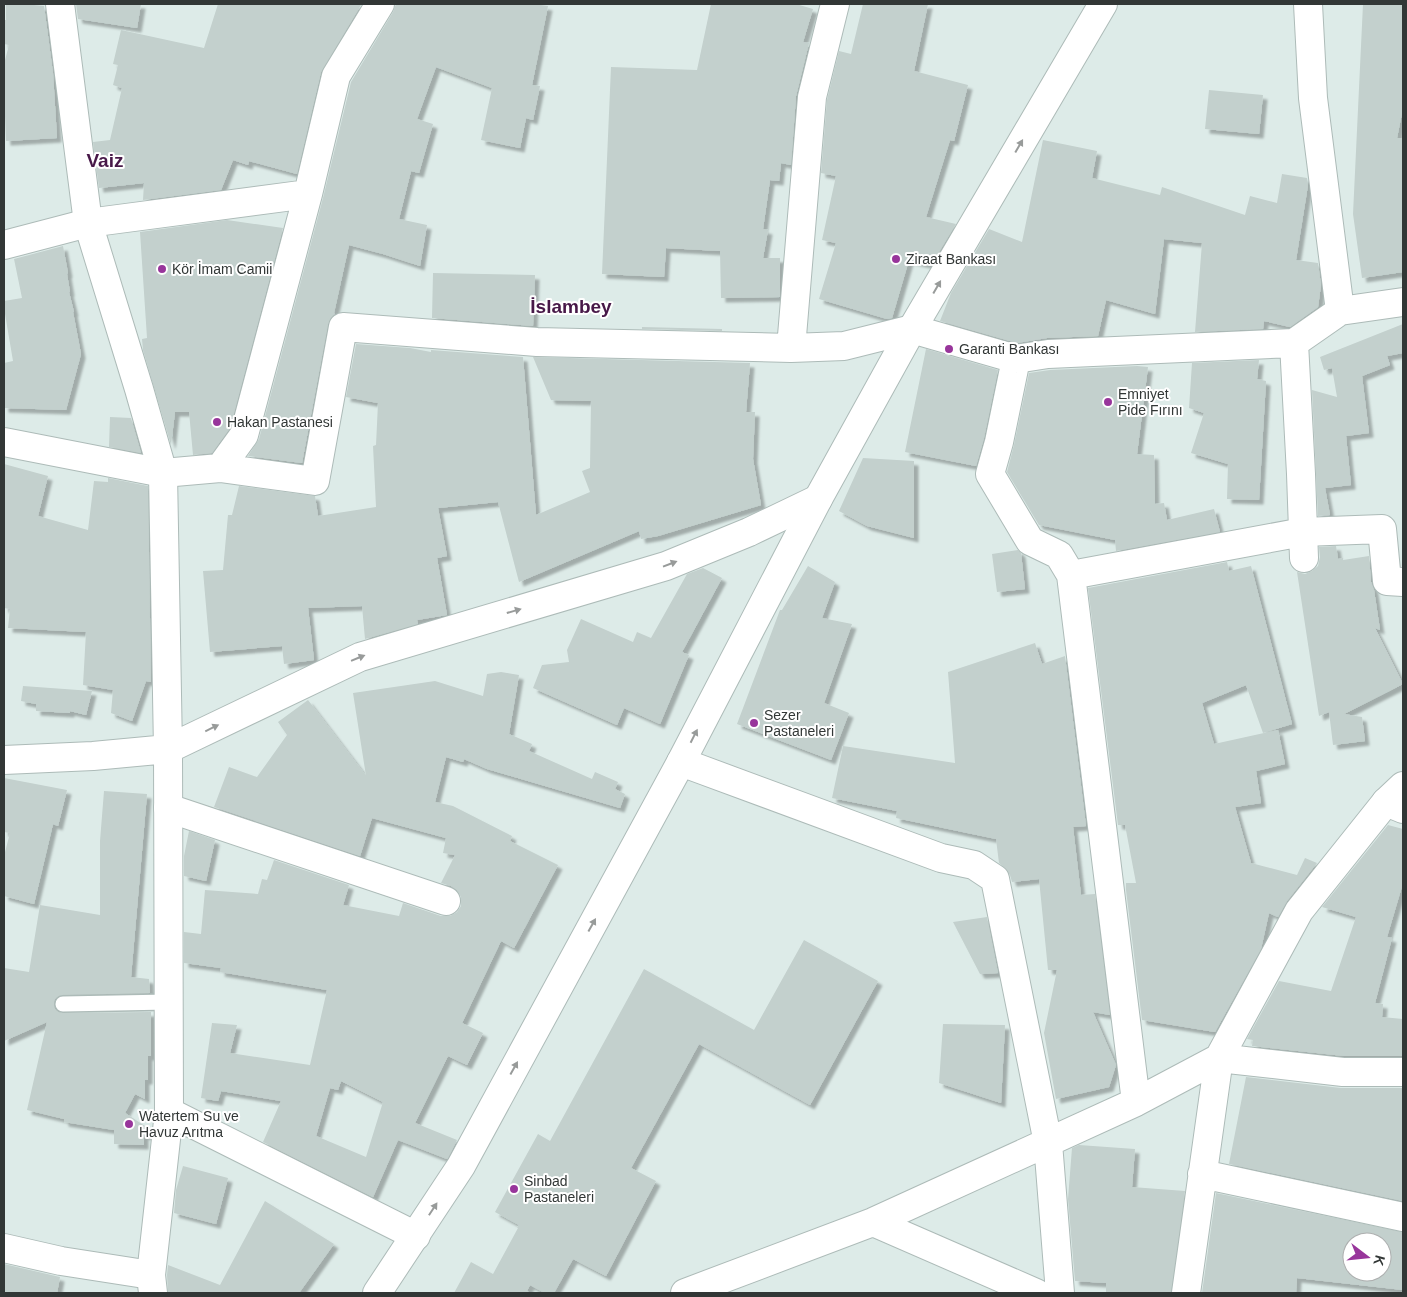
<svg xmlns="http://www.w3.org/2000/svg" width="1407" height="1297" font-family="Arial,sans-serif">
<defs>
<filter id="shadow"><feDropShadow dx="4.5" dy="4.5" stdDeviation="1" flood-color="#0004"/></filter>
</defs>
<rect width="100%" height="100%" fill="#ddebe8"/>
<!-- building -->
<path fill="#c3d0cd" fill-rule="evenodd" filter="url(#shadow)" d="M6 4H24L44 6 53 73 57 138 6 141 4 91V64L9 45 4 44V20H6Z
M76 4H141L137 28 78 19Z
M218 4H354L361 5 321 72 297 174 249 161 248 165 233 160 221 190 143 200 144 183 99 188 93 142 110 140 122 88 113 85 118 65 113 64 121 30 204 48Z
M396 4H534L548 6 532 85 540 86 533 120 526 118 520 148 481 140 492 88 436 67 417 119 433 124 419 173 411 171 399 219 427 225 420 266 383 254 349 245 334 313 335 314 331 318 328 324 302 463 248 456 259 439 323 198 351 82 393 12Z
M711 4H796L813 9 803 42 809 43 796 96 791 165 781 163 779 181 770 180 763 229 768 230 763 258H780V297L721 298 720 251 666 248 664 277 602 274 611 67 697 70Z
M863 4H928L914 71 968 85 954 141 950 140 926 217 956 224 931 265 909 260 892 318 887 319 819 299 836 243 822 240 836 176 821 173 827 100 839 51 851 54Z
M1363 4H1403V108L1397 138H1403V272L1362 278 1353 214Z
M1209 90 1263 95 1259 134 1205 129Z
M1043 140 1097 151 1092 178 1160 195 1162 187 1245 215 1250 196 1277 203 1282 174 1307 178 1308 185 1296 260 1318 263 1321 285 1318 307 1290 327 1264 321 1263 329 1195 332 1202 243 1164 239 1155 314 1106 300 1098 336 1047 338 1017 343 940 321 951 293 989 229 1022 242Z
M227 220 283 228 230 428 212 453 193 455 189 412H175L171 445 143 350 142 339 147 338 140 232Z
M63 246 68 273 67 274 70 292H69L74 312H73L81 354 66 410 4 408V363L13 361 4 308V301L22 298 14 259Z
M433 273 535 275 533 326 432 318Z
M1403 324V353L1387 356 1390 365 1362 376 1369 433 1346 436 1351 485 1325 488 1330 515 1318 516 1312 390 1337 397 1332 368 1324 370 1320 357Z
M642 327 722 329V331L642 329Z
M356 344 410 348 431 352V350L523 357 536 515 590 492 582 471 590 468 591 401 551 400 533 357 750 363 746 412H755L753 459 761 505 658 536 641 539 639 531 519 582 498 502 438 508 447 556 437 558 447 615 417 620 418 624 365 639 362 606 308 608 314 660 284 664 282 646 210 652 203 571 223 570 228 515H232L239 486 315 496 318 516 376 507 373 446 376 445 378 403 346 397Z
M926 349 998 370 984 438 976 466 905 452Z
M1259 360 1257 379 1266 381 1259 500 1227 499 1228 464 1191 453 1204 413 1189 408 1192 363Z
M1137 366 1148 367 1137 454 1154 455 1155 504 1164 503 1167 520 1214 509 1220 532 1116 551 1115 540 1039 525 1007 472 1014 445 1029 373 1050 370Z
M110 417 131 418 141 453 109 447Z
M863 458 914 461V538L867 526 839 511Z
M4 464 48 476 38 516 88 530 94 481 108 482V478L148 486 151 682 146 681 132 721 111 713 113 690 83 685 86 632 8 628 10 609 4 608Z
M1336 546 1338 559 1343 558V560L1369 556 1371 582 1374 590 1380 630 1375 628 1403 684 1344 714 1362 717 1365 741 1333 745 1329 712 1319 716 1297 572 1305 574 1312 571 1318 566 1320 557 1319 547Z
M1018 550 1021 553 1025 589 997 592 992 554Z
M1227 562 1229 571 1251 566 1292 724 1263 733 1246 685 1202 703 1214 744 1278 730 1285 764 1256 771 1261 803 1235 807 1251 863 1297 875 1305 858 1317 863 1287 901 1278 917 1269 913 1261 949 1215 1032 1142 1020 1126 890V883H1136L1125 825H1118L1088 588Z
M808 566 835 582 822 618 852 624 824 703 849 713 831 760 737 724 780 610H782Z
M703 568 722 578 682 652 689 655 660 724 624 708 617 725 533 688 542 665 569 662 567 650 581 619 633 642 637 632 651 638 687 574Z
M1035 643 1042 664 1065 656 1086 826 1073 827 1081 895 1095 894 1110 1015 1093 1012 1116 1065 1109 1087 1056 1099 1044 1033 1057 970H1048L1039 879 1012 882 1010 875 1004 867 999 863 996 839 896 818 897 811 832 798 843 746 955 763 948 672Z
M501 672 519 675 509 734 532 744 529 751 592 779 595 772 618 782 615 789 625 794 620 808 487 769 464 759 463 762 446 757 435 802 453 806 512 836 510 841 558 865 514 948 501 941 462 1023 483 1033 467 1065 448 1056 415 1123 457 1140 448 1158 447 1159 398 1140 373 1197 263 1142 281 1101 221 1091 218 1101 201 1098 212 1023 237 1025 230 1053 310 1065 327 990 220 972 221 968 184 963V932L201 934 205 890 258 894 262 879 267 880 274 860 349 885 343 905 399 916 403 903 441 916H450L457 912 461 906V897L457 890 451 886 441 883 455 855 443 853 446 838 372 818 360 856 214 807 229 767 257 777 287 735 278 722 308 700 366 776 353 693 435 681 483 696 487 674ZM341 1081 383 1102 366 1157 316 1136 330 1088 338 1090Z
M23 686 92 691 86 715 70 711V713L36 711V704L21 701Z
M4 778 67 790 58 826 53 824 34 904 4 896V856L10 833 4 832Z
M104 791 147 794 131 977 149 979 150 993 63 995 59 996 55 999 54 1005 55 1009 58 1012 63 1013 151 1012V1056H148V1080H145V1099L135 1094 125 1113 151 1130V1136L144 1135V1145L114 1144V1130L64 1122V1119L27 1110 47 1022 4 1041V968L29 972 40 905 100 915V841Z
M1388 825 1403 829V883L1387 937 1392 938 1375 1003 1383 1004 1382 1017 1403 1019V1056H1344L1252 1046 1253 1040 1247 1039 1279 981 1331 991 1356 917 1322 907Z
M189 831 215 840 206 881 184 876V856Z
M987 917 998 973 980 974 953 922Z
M804 940 878 981 810 1105 699 1044 631 1168 656 1181 606 1276 573 1259 554 1293H545L530 1285 527 1291 530 1293H454L471 1262 493 1274 518 1228H517L519 1225 495 1212 538 1134 550 1141 644 969 754 1030Z
M943 1024 1005 1025 1001 1103 939 1083Z
M1246 1077 1341 1088H1403V1201L1229 1164Z
M1079 1145 1135 1149 1132 1187 1185 1191 1171 1293H1106V1283L1075 1281 1068 1199 1072 1148Z
M183 1166 228 1178 216 1224 174 1213 176 1190Z
M1216 1193 1403 1232V1290L1297 1278 1296 1293H1202ZM1352 1242H1382V1272H1352Z
M265 1201 334 1244 299 1293H168L167 1275 168 1265 220 1285Z
M4 1264 60 1277 57 1293H4Z"/>
<g fill="none" stroke-linecap="round" stroke-linejoin="round">
<!-- service casing -->
<g stroke="#adbbb8" stroke-width="18">
<path id="service" d="M63 1004 169 1002"/>
</g>
<!-- minor casing -->
<g stroke="#adbbb8" stroke-width="30">
<path id="minor" d="M1308 4 1313 98 1340 311
M4 245 88 223 308 194
M1294 343 1301 474 1304 558
M791 348 812 97 835 4
M1016 359 999 442 990 474 1030 541 1059 555 1071 575 1136 1102
M4 442 163 473 220 468 244 435 308 194 336 76 380 4
M220 468 315 481 343 327 537 342 791 348 844 346 912 329 1016 359 1048 354 1294 343 1340 311 1403 302
M1071 575 1303 532 1382 529 1387 581 1403 582
M681 762 941 858 974 865 995 879 1048 1143 1060 1293
M168 808 446 901
M169 1112 416 1236
M1202 1174 1403 1217
M873 1222 1036 1293
M4 1248 61 1261 151 1275
M685 1293 873 1222 1136 1102 1219 1058 1343 1072H1403
M1186 1293 1219 1058 1299 911 1386 802 1403 786"/>
</g>
<!-- tertiary casing -->
<g stroke="#adbbb8" stroke-width="30">
<path id="tertiary" d="M60 4 88 223 139 389 163 473 168 749 169 1112 151 1275 153 1293
M4 760 93 756 168 749 360 657 666 566 749 532 818 499
M1386 802 1403 809"/>
</g>
<!-- secondary casing -->
<g stroke="#adbbb8" stroke-width="30">
<path id="secondary" d="M377 1293 461 1166 681 762 818 499 912 329 1103 4"/>
</g>
<!-- service -->
<use href="#service" stroke="#fff" stroke-width="15"/>
<!-- minor -->
<use href="#minor" stroke="#fff" stroke-width="28"/>
<!-- tertiary -->
<use href="#tertiary" stroke="#fff" stroke-width="28"/>
<!-- secondary -->
<use href="#secondary" stroke="#fff" stroke-width="28"/>
</g>
<!-- one-way arrows -->
<defs><path id="oneway-solid" d="M-6-.8H1V-3.2L6.5 0L1 3.2V.8H-6Z" transform="scale(1.25)"/></defs>
<g fill="#989b9a">
<use href="#oneway-solid" transform="translate(1019 146) rotate(-60)"/>
<use href="#oneway-solid" transform="translate(937 287) rotate(-60)"/>
<use href="#oneway-solid" transform="translate(670 564) rotate(-21)"/>
<use href="#oneway-solid" transform="translate(514 611) rotate(-16)"/>
<use href="#oneway-solid" transform="translate(358 658) rotate(-22)"/>
<use href="#oneway-solid" transform="translate(212 728) rotate(-26)"/>
<use href="#oneway-solid" transform="translate(694 736) rotate(-63)"/>
<use href="#oneway-solid" transform="translate(592 925) rotate(-61)"/>
<use href="#oneway-solid" transform="translate(514 1068) rotate(-61)"/>
<use href="#oneway-solid" transform="translate(433 1209) rotate(-57)"/>
</g>
<!-- markers -->
<g fill="#98359b" stroke="#fff" stroke-width="2">
<circle cx="896" cy="259" r="5"/>
<circle cx="162" cy="269" r="5"/>
<circle cx="949" cy="349" r="5"/>
<circle cx="1108" cy="402" r="5"/>
<circle cx="217" cy="422" r="5"/>
<circle cx="754" cy="723" r="5"/>
<circle cx="129" cy="1124" r="5"/>
<circle cx="514" cy="1189" r="5"/>
</g>
<g text-anchor="middle" stroke-width="4" stroke-linejoin="round" paint-order="stroke">
<!-- poi labels -->
<g font-size="14" fill="#323736" stroke="#fff" text-anchor="start">
<text x="906" y="264">Ziraat Bankası</text>
<text x="172" y="274">Kör İmam Camii</text>
<text x="959" y="354">Garanti Bankası</text>
<text x="1118" y="399">Emniyet<tspan x="1118" dy="16">Pide Fırını</tspan></text>
<text x="227" y="427">Hakan Pastanesi</text>
<text x="764" y="720">Sezer<tspan x="764" dy="16">Pastaneleri</tspan></text>
<text x="139" y="1121">Watertem Su ve<tspan x="139" dy="16">Havuz Arıtma</tspan></text>
<text x="524" y="1186">Sinbad<tspan x="524" dy="16">Pastaneleri</tspan></text>
</g>
<!-- district labels -->
<g font-size="19" font-weight="bold" fill="#471848" stroke="#fff">
<text x="105" y="167">Vaiz</text>
<text x="571" y="313">İslambey</text>
</g>
</g>
<!-- border -->
<rect width="1407" height="1297" fill="none" stroke="#323736" stroke-width="10"/>
<!-- north arrow -->
<g transform="translate(1367 1257) rotate(106)"><circle r="24" fill="#ffffff" stroke="#adafaf"/>
<path d="M0-4L9 19L0 12L-9 19Z" fill="#98359b"/>
<text y="-8" font-size="14" font-weight="bold" text-anchor="middle" fill="#323736">K</text>
</g>
</svg>
